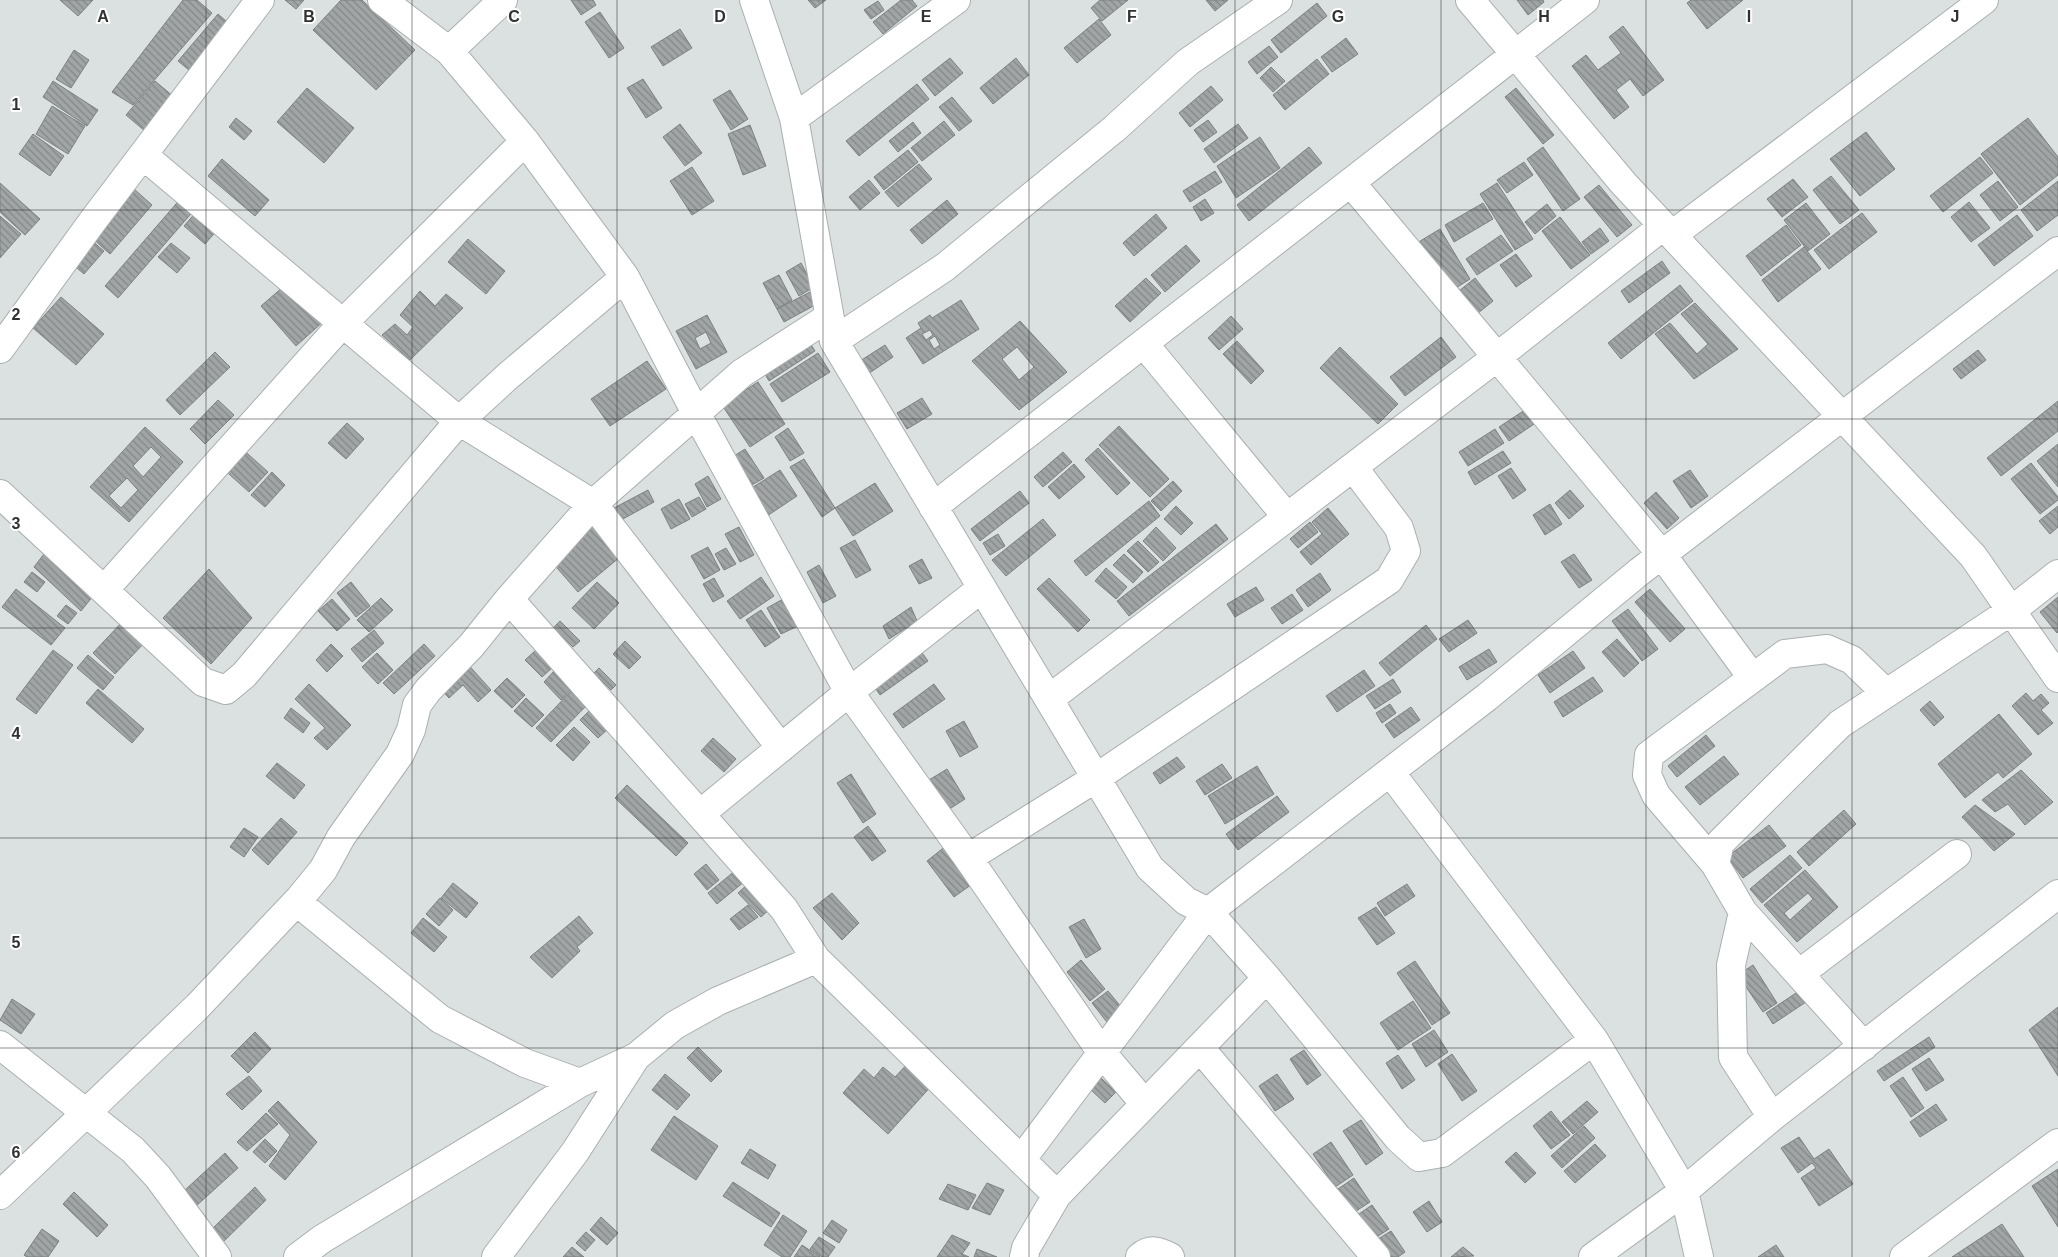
<svg xmlns="http://www.w3.org/2000/svg" width="2058" height="1257" font-family="Arial,sans-serif">
<defs>
<pattern id="building-back-hatch" width="6" height="6" patternUnits="userSpaceOnUse" patternTransform="scale(1.25)"><rect width="6" height="6" fill="#a1a5a6"/><path d="M-1 5l2 2M0 0l6 6M5-1l2 2" fill="none" stroke="#848788"/></pattern>
</defs>
<rect width="100%" height="100%" fill="#dbe0e0"/>
<!-- building -->
<path fill="url(#building-back-hatch)" stroke="#7c8181" fill-rule="evenodd" d="M60 0H93L78 16Z
M183 0H197L212 13 133 105 112 92Z
M285 0H304L296 9Z
M341 0H362L415 50 376 90 313 30Z
M571 0H593L596 5 581 15Z
M808 0H826L815 8Z
M901 0H912L917 6 883 34 873 22Z
M1100 0H1128L1102 21 1091 8Z
M1206 0H1228L1215 11Z
M1517 0H1543L1544 2 1528 15Z
M1691 0H1743L1707 29 1687 3Z
M878 1 884 10 871 19 864 10Z
M1317 3 1327 16 1281 53 1271 40Z
M600 12 624 48 609 58 585 22Z
M218 14 234 28 195 75 178 61Z
M1099 19 1111 35 1077 63 1064 48Z
M1623 26 1664 80 1643 96 1630 79 1616 90 1629 107 1614 119 1572 66 1586 55 1598 70 1621 53 1609 37Z
M680 29 692 48 663 66 651 47Z
M1346 38 1358 54 1332 72 1321 57Z
M1269 46 1278 57 1257 74 1248 62Z
M74 50 89 60 71 88 56 79Z
M950 58 963 73 935 96 922 80Z
M1016 58 1029 75 993 104 980 88Z
M1317 59 1329 74 1285 110 1273 95Z
M1271 67 1285 81 1273 92 1260 78Z
M643 79 662 108 646 118 627 88Z
M53 81 98 110 87 126 43 97Z
M155 81 174 97 145 131 126 115Z
M917 84 929 99 859 156 846 141Z
M1211 86 1223 100 1190 127 1179 113Z
M307 88 354 128 324 163 277 122Z
M1516 88 1554 135 1543 144 1505 97Z
M730 90 748 119 731 130 713 100Z
M952 97 972 121 959 131 939 107Z
M52 106 85 126 68 154 36 134Z
M236 118 252 131 244 140 229 127Z
M2028 118 2058 157V175L2020 205 1981 154Z
M1208 120 1217 132 1203 142 1194 130Z
M944 121 955 135 922 161 911 148Z
M913 122 921 133 898 152 889 141Z
M680 124 702 153 685 166 663 137Z
M1238 124 1248 138 1214 163 1204 149Z
M750 125 766 166 743 175 728 134Z
M1866 132 1895 169 1860 196 1830 159Z
M33 134 64 156 50 176 19 154Z
M1260 137 1280 168 1236 198 1217 166Z
M1309 147 1322 163 1249 221 1237 205Z
M1543 147 1580 199 1563 211 1527 159Z
M908 150 918 162 884 190 874 177Z
M1980 157 1993 173 1943 212 1930 196Z
M222 159 269 200 255 216 208 176Z
M1524 162 1533 175 1507 193 1497 180Z
M919 164 932 179 898 207 885 192Z
M692 167 714 201 692 215 670 181Z
M1215 171 1222 182 1190 202 1183 191Z
M1831 176 1859 210 1840 224 1813 190Z
M1793 179 1808 197 1782 217 1767 199Z
M869 180 880 193 860 210 849 197Z
M1998 181 2018 207 2000 221 1980 195Z
M2058 181V215L2037 231 2021 210Z
M0 183 40 219 25 235 0 212Z
M1497 183 1533 239 1515 250 1480 194Z
M1599 185 1632 225 1617 237 1584 197Z
M134 189 152 205 110 254 92 238Z
M182 197 196 208 118 298 105 286Z
M1205 199 1214 213 1201 221 1193 207Z
M947 200 958 214 922 244 910 230Z
M1969 202 1990 228 1971 242 1951 217Z
M1483 203 1493 219 1454 242 1445 225Z
M1806 203 1830 234 1808 251 1784 220Z
M1547 204 1556 216 1535 234 1525 222Z
M197 211 218 229 205 244 184 226Z
M1862 213 1877 232 1829 269 1814 250Z
M1156 214 1167 228 1134 256 1123 243Z
M2017 215 2033 236 1994 266 1978 245Z
M0 216 21 234 0 258Z
M1560 217 1590 255 1571 269 1542 231Z
M1786 225 1801 245 1761 276 1746 256Z
M1600 228 1609 241 1591 254 1582 242Z
M1440 229 1470 279 1448 293 1417 243Z
M1501 235 1513 251 1477 275 1466 259Z
M468 239 505 271 486 294 448 262Z
M91 240 104 251 84 274 71 263Z
M171 243 190 258 177 273 158 257Z
M1186 245 1200 261 1165 292 1151 275Z
M1804 247 1821 269 1778 302 1762 280Z
M1516 254 1532 276 1516 287 1500 265Z
M1662 261 1670 273 1629 303 1621 291Z
M801 263 814 287 799 296 786 272Z
M779 275 792 300 777 309 763 283Z
M1146 278 1161 293 1130 322 1115 306Z
M1475 278 1493 301 1477 314 1459 291Z
M291 280 325 320 296 346 261 306Z
M1680 285 1693 301 1621 359 1608 343Z
M420 291 435 306 446 294 463 308 410 360 382 335 395 324 407 335 413 327 400 315Z
M810 292 817 304 784 322 777 309Z
M61 297 104 334 76 365 33 328Z
M961 300 979 329 923 364 906 338 921 328 918 323 930 315 932 318ZM930 330 933 335 926 340 922 334ZM935 336 940 345 934 349 929 340Z
M1695 303 1738 349 1694 379 1655 334 1670 323 1697 354 1708 344 1681 314Z
M707 315 727 352 696 369 676 331ZM706 332 711 343 700 349 695 338Z
M1231 316 1243 329 1219 350 1208 338Z
M1020 321 1067 372 1019 410 972 361ZM1017 347 1034 367 1019 380 1002 359Z
M1441 337 1456 357 1405 396 1390 377Z
M808 340 815 351 769 381 762 369Z
M1237 341 1264 371 1251 384 1223 354Z
M885 345 893 357 868 374 860 361Z
M1340 347 1398 404 1378 424 1320 368Z
M1978 350 1986 360 1961 379 1953 369Z
M215 352 230 367 180 415 166 400Z
M818 353 830 372 782 402 770 384Z
M647 361 666 389 610 426 591 399Z
M758 382 785 424 750 447 722 405Z
M922 398 932 414 907 429 897 413Z
M218 400 234 415 205 444 190 429Z
M2058 401V431L2001 476 1987 458Z
M1531 406 1540 420 1509 441 1499 427Z
M347 423 364 439 346 459 328 443Z
M1119 426 1169 479 1150 497 1099 445Z
M145 427 183 462 129 522 90 487ZM151 447 161 457 143 477 133 466ZM127 478 138 490 121 508 109 496Z
M788 428 804 453 790 461 775 437Z
M1495 429 1504 443 1468 466 1459 452Z
M2058 444V487L2037 461Z
M239 446 268 472 249 492 220 466Z
M1098 448 1130 483 1117 495 1085 460Z
M745 449 764 478 752 485 734 456Z
M1503 451 1511 463 1475 485 1468 472Z
M1063 452 1072 462 1043 487 1034 477Z
M804 459 835 508 822 517 790 467Z
M2031 463 2058 497V500L2040 514 2011 479Z
M1074 464 1085 477 1059 499 1048 487Z
M1511 468 1526 490 1513 499 1498 476Z
M780 470 797 496 767 516 750 489Z
M1690 470 1708 496 1691 508 1673 481Z
M272 472 285 485 265 507 251 495Z
M708 476 721 499 707 507 695 484Z
M1173 481 1182 491 1161 511 1151 501Z
M875 483 893 511 853 536 835 508Z
M648 490 654 502 621 520 614 508Z
M1570 490 1584 506 1569 519 1555 503Z
M1020 491 1029 503 980 541 971 529Z
M1656 492 1679 518 1667 529 1644 503Z
M699 497 706 509 692 517 685 504Z
M679 499 690 519 671 529 661 509Z
M1149 501 1160 516 1086 576 1074 561Z
M1550 504 1562 524 1545 535 1533 515Z
M1176 506 1193 523 1181 535 1164 519Z
M2058 506V527L2050 534 2039 521Z
M1328 508 1349 534 1311 565 1300 552 1322 534 1312 522Z
M1043 519 1056 535 1006 576 992 560Z
M1310 522 1318 532 1298 548 1290 539Z
M593 524 620 557 578 592 551 561Z
M1216 524 1228 539 1129 616 1117 601Z
M739 527 754 555 740 562 725 534Z
M1156 527 1176 548 1163 561 1143 541Z
M998 534 1005 546 990 555 983 543Z
M855 540 871 570 856 578 840 548Z
M1138 541 1159 562 1148 572 1127 551Z
M708 547 720 570 704 579 691 556Z
M726 548 736 564 724 570 715 554Z
M47 550 93 596 81 611 34 567Z
M1124 554 1143 572 1133 583 1113 565Z
M1574 554 1592 580 1579 588 1561 562Z
M922 559 932 578 919 584 909 566Z
M819 565 836 596 823 603 807 572Z
M1106 568 1127 587 1116 599 1095 581Z
M209 569 252 618 211 664 163 618Z
M32 572 45 582 37 592 24 582Z
M1320 573 1331 590 1308 607 1296 590Z
M761 577 774 596 740 619 727 601Z
M714 578 724 596 713 602 703 584Z
M1049 578 1090 620 1078 632 1037 589Z
M351 582 370 606 356 617 337 593Z
M597 582 619 603 594 629 572 608Z
M1256 587 1264 600 1235 617 1227 604Z
M16 589 65 628 51 645 2 607Z
M1650 589 1685 629 1670 642 1635 602Z
M1292 594 1303 610 1282 624 1271 608Z
M2058 597V632L2057 633 2040 612Z
M381 598 393 610 369 632 357 620Z
M332 599 350 619 337 631 318 611Z
M783 599 798 626 781 634 767 608Z
M66 605 77 613 68 624 57 616Z
M911 607 917 621 889 639 883 626Z
M1628 609 1658 649 1642 661 1612 621Z
M761 610 780 637 765 647 746 620Z
M1468 620 1477 633 1449 652 1439 639Z
M123 621 145 642 115 674 93 653Z
M560 621 580 641 573 647 553 628Z
M1426 625 1437 639 1390 676 1379 663Z
M374 630 384 643 362 662 351 649Z
M1617 639 1639 663 1624 677 1602 652Z
M625 641 641 657 629 669 613 654Z
M331 644 343 656 327 672 316 660Z
M424 644 435 656 394 694 383 683Z
M917 646 928 661 880 695 870 680Z
M1489 649 1497 662 1467 680 1459 667Z
M53 650 73 665 36 714 16 699Z
M536 650 553 667 542 677 525 660Z
M1573 651 1585 668 1550 693 1538 675Z
M377 653 393 670 378 684 362 667Z
M88 655 114 677 103 690 77 668Z
M464 660 491 690 478 702 463 685 449 698 437 685Z
M599 668 616 685 611 690 594 673Z
M555 670 573 687 561 700 544 682Z
M1364 670 1375 686 1337 712 1326 696Z
M1593 677 1603 691 1563 717 1554 702Z
M507 678 525 695 512 708 494 691Z
M1393 679 1401 692 1375 709 1366 696Z
M309 684 351 725 327 750 314 738 325 728 295 699Z
M934 684 945 699 903 728 893 714Z
M98 689 144 729 132 743 86 703Z
M571 691 586 706 551 742 536 728Z
M2026 693 2033 701 2041 694 2049 703 2041 710 2053 723 2038 735 2012 706Z
M526 698 544 715 532 727 514 711Z
M1930 701 1944 717 1934 726 1920 710Z
M1390 704 1396 713 1382 723 1376 713Z
M1411 707 1420 720 1394 738 1385 725Z
M291 708 310 723 303 733 284 718Z
M589 711 608 729 598 738 580 720Z
M1999 714 2032 754 2003 778 1998 772 1965 798 1938 764Z
M964 721 978 747 960 757 946 731Z
M574 727 590 742 573 761 556 745Z
M1706 735 1715 746 1677 777 1668 766Z
M713 738 736 759 724 772 701 751Z
M1724 756 1739 774 1700 805 1685 787Z
M1177 757 1185 767 1160 784 1153 773Z
M277 763 305 785 294 799 266 776Z
M1222 764 1232 778 1205 795 1196 781Z
M1257 766 1274 794 1225 824 1208 796Z
M947 769 965 799 948 810 929 780Z
M2021 770 2053 802 2025 825 2008 804 1995 812 1982 800Z
M851 774 876 814 863 823 837 783Z
M627 785 688 843 676 856 615 798Z
M1277 796 1289 812 1238 850 1226 834Z
M1975 805 2015 834 1994 851 1962 817Z
M1844 810 1856 824 1809 866 1797 852Z
M281 818 297 832 268 865 252 850Z
M1769 825 1786 846 1743 878 1727 857Z
M868 826 886 851 872 861 854 837Z
M244 828 258 837 244 857 230 847Z
M947 845 975 882 954 897 927 861Z
M1790 855 1802 868 1762 903 1750 889Z
M706 864 719 880 707 890 694 874Z
M736 870 745 881 717 904 708 893Z
M1805 870 1838 907 1797 942 1764 905ZM1808 893 1813 899 1790 920 1784 913Z
M453 883 478 903 466 918 441 898Z
M749 883 772 907 761 917 738 893Z
M1407 884 1415 896 1385 916 1377 903Z
M832 893 859 923 842 940 813 908Z
M440 898 453 910 439 926 426 914Z
M748 905 758 917 739 930 730 919Z
M1376 907 1395 933 1377 945 1358 918Z
M579 916 593 933 577 947 580 951 552 978 530 957Z
M423 918 447 937 434 952 411 933Z
M1084 919 1101 949 1086 958 1069 927Z
M1081 960 1105 989 1090 1001 1067 972Z
M1415 961 1450 1013 1432 1025 1397 973Z
M1753 965 1777 1003 1763 1012 1738 975Z
M1802 989 1809 1000 1773 1024 1766 1013Z
M1108 991 1126 1013 1110 1026 1092 1003Z
M12 999 35 1014 21 1034 0 1020Z
M1413 1001 1431 1028 1398 1050 1380 1023Z
M2058 1007V1076L2029 1030Z
M1434 1030 1448 1052 1426 1067 1412 1044Z
M255 1032 271 1049 248 1073 231 1056Z
M1929 1037 1935 1047 1884 1081 1877 1071Z
M698 1047 722 1071 711 1082 687 1058Z
M1304 1050 1321 1075 1307 1085 1290 1059Z
M1452 1054 1477 1091 1462 1101 1438 1064Z
M1398 1055 1415 1080 1402 1089 1386 1063Z
M1929 1058 1944 1080 1926 1091 1912 1069Z
M912 1059 933 1084 888 1134 843 1093 864 1069 874 1078 883 1067 895 1077Z
M665 1074 690 1095 677 1110 652 1090Z
M1277 1074 1294 1099 1275 1111 1259 1086Z
M249 1076 262 1091 242 1110 226 1094Z
M1100 1077 1116 1092 1105 1103 1090 1089Z
M1903 1077 1924 1108 1911 1117 1890 1086Z
M278 1101 317 1142 285 1180 269 1166 290 1135 268 1111Z
M1587 1101 1598 1112 1573 1134 1562 1122Z
M1936 1104 1947 1120 1920 1137 1910 1122Z
M1551 1111 1570 1135 1551 1149 1533 1126Z
M266 1113 278 1124 247 1151 237 1142Z
M674 1116 718 1146 696 1180 651 1150Z
M1361 1120 1383 1153 1366 1165 1343 1131Z
M1584 1126 1595 1138 1562 1168 1551 1156Z
M1799 1137 1814 1159 1829 1149 1853 1184 1819 1206 1801 1178 1816 1168 1812 1163 1798 1173 1781 1148Z
M265 1139 277 1151 265 1163 253 1152Z
M1331 1142 1353 1175 1335 1187 1313 1154Z
M1595 1144 1606 1156 1575 1183 1564 1171Z
M750 1149 776 1165 768 1179 741 1163Z
M1516 1152 1536 1173 1525 1183 1505 1162Z
M225 1153 238 1168 195 1207 184 1191Z
M2058 1169V1227L2032 1186Z
M1354 1178 1370 1202 1353 1213 1338 1189Z
M733 1182 780 1213 771 1227 723 1196Z
M987 1183 1004 1190 990 1215 972 1208Z
M948 1184 976 1195 968 1210 939 1199Z
M255 1187 266 1200 221 1244 212 1229Z
M74 1192 108 1225 97 1237 63 1204Z
M1429 1201 1442 1222 1427 1232 1413 1212Z
M1372 1205 1389 1229 1375 1238 1359 1214Z
M783 1215 807 1231 790 1257H782L764 1245Z
M601 1217 618 1233 607 1245 590 1230Z
M832 1220 847 1230 839 1243 823 1233Z
M2002 1224 2024 1257H1952Z
M42 1229 59 1241 48 1257H27L24 1255Z
M1391 1231 1405 1252 1398 1257H1386L1375 1241Z
M586 1232 595 1240 585 1251 576 1243Z
M952 1235 970 1243 962 1254 969 1257H937Z
M819 1237 835 1247 828 1257H822L810 1249Z
M802 1245 820 1257H794Z
M1776 1245 1784 1257H1758Z
M572 1247 584 1257H563Z
M1463 1247 1474 1256 1451 1257Z
M977 1249 997 1257H974Z"/>
<g fill="none" stroke-linecap="round" stroke-linejoin="round">
<!-- street casing -->
<g stroke="#aaafaf" stroke-width="30">
<path id="street" d="M382 0 449 51 525 141 625 277 696 413 849 692 982 588
M754 0 794 118 834 341 1150 868 1186 901 1208 912 1267 978 1398 1138 1419 1157 1442 1153 1594 1040
M1470 0 1624 184 1973 556 2058 678
M449 51 503 0
M794 118 956 0
M1663 226 1497 357 1662 555 1752 677
M1672 235 1984 0
M625 277 508 376 459 421 593 504 781 748
M834 341 945 267 1114 129 1188 62 1278 0
M1144 344 1287 517
M0 349 92 222 260 0
M0 494 203 682 226 690 244 675 459 421 143 155
M933 507 1585 0
M104 590 343 323 525 141
M509 599 784 909 816 959 1057 1195
M1049 699 1497 357 1351 183
M1390 772 1594 1040 1684 1191 1699 1257
M700 814 849 692 968 858 1102 1053 1145 1104
M968 858 1096 778 1389 580 1406 551 1399 528 1353 467
M1715 864 1656 795 1647 775 1649 755 1785 654 1827 649 1852 660 1886 693
M297 902 440 1019 525 1063 580 1083
M1743 912 1864 1046
M1799 974 1957 854
M0 1045 133 1150 158 1177 217 1257
M1200 1048 1376 1257
M1772 1117 1733 1057 1731 965 1743 912 1715 864 1720 843 1840 724 2011 611 2058 574
M1021 1160 1208 912 1487 697 1639 572 2058 251
M0 1195 197 1007 300 898 323 870 341 837 400 754 411 730 417 705 428 690 471 646 509 599 593 504 742 373 829 317
M298 1257 322 1239 580 1083 636 1057
M496 1257 575 1152 636 1057 675 1025 718 1001 816 959
M1024 1257 1026 1248 1057 1195 1267 978
M1140 1257C1150 1248 1159 1251 1170 1257
M1593 1257 1684 1191 1772 1117 2058 894
M1904 1257 2058 1143"/>
</g>
<!-- street -->
<use href="#street" stroke="#fff" stroke-width="28"/>
</g>
<!-- grid -->
<path fill="none" stroke="#303232" stroke-width="1" stroke-opacity="0.55" d="M206 0V1257M412 0V1257M617 0V1257M823 0V1257M1029 0V1257M1235 0V1257M1441 0V1257M1646 0V1257M1852 0V1257M0 210H2058M0 419H2058M0 628H2058M0 838H2058M0 1048H2058"/>
<g font-size="16" text-anchor="middle" font-weight="bold" fill="#303232" stroke="#fff" stroke-width="4" stroke-linejoin="round" paint-order="stroke">
<text x="103" y="22">A</text>
<text x="309" y="22">B</text>
<text x="514" y="22">C</text>
<text x="720" y="22">D</text>
<text x="926" y="22">E</text>
<text x="1132" y="22">F</text>
<text x="1338" y="22">G</text>
<text x="1544" y="22">H</text>
<text x="1749" y="22">I</text>
<text x="1955" y="22">J</text>
<text x="16" y="110">1</text>
<text x="16" y="320">2</text>
<text x="16" y="529">3</text>
<text x="16" y="739">4</text>
<text x="16" y="948">5</text>
<text x="16" y="1158">6</text>
</g>
</svg>
